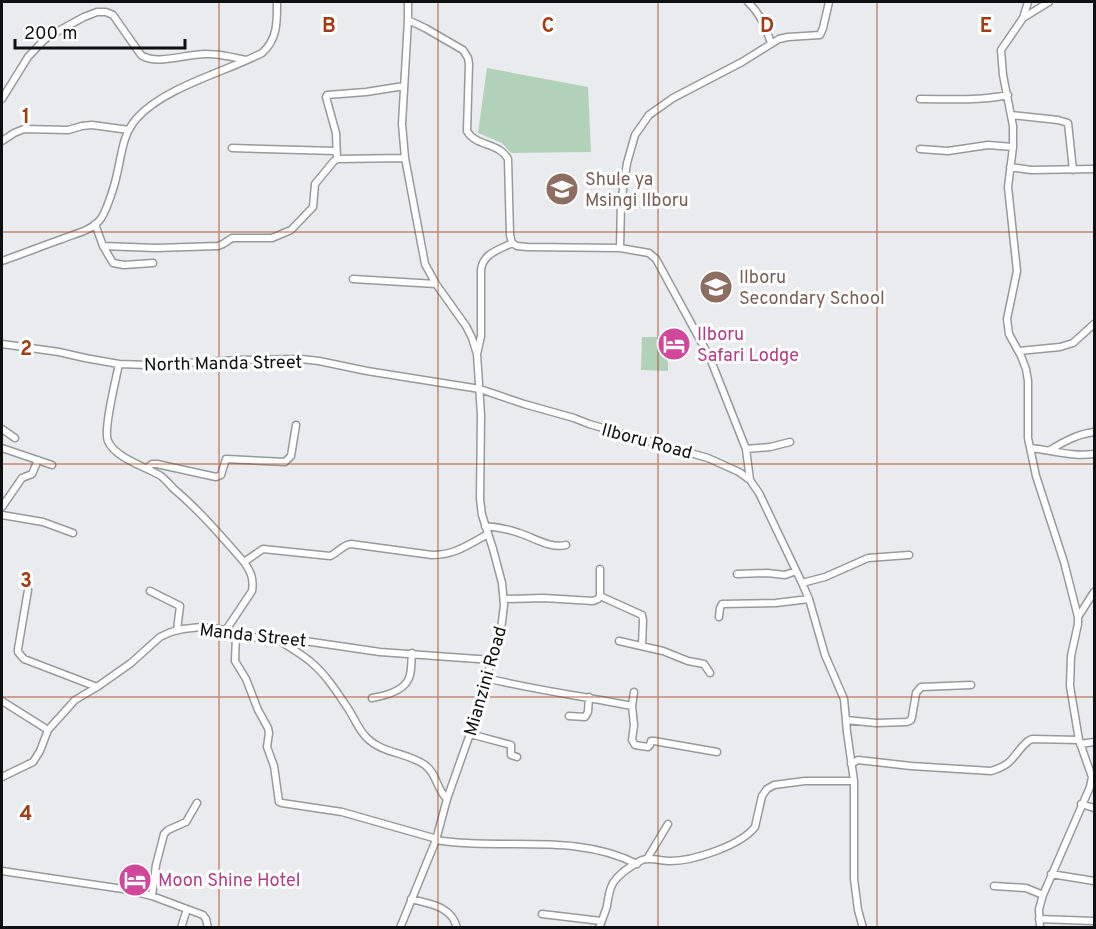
<svg xmlns="http://www.w3.org/2000/svg" width="1096" height="929" font-family="Overpass,sans-serif">
<rect width="100%" height="100%" fill="#e9ebee"/>
<!-- green -->
<path fill="#b2d1bb" d="M487 68 588 87 591 152 511 153 502 143 478 133Z
M642 337H668L667 362H668V371L641 370Z"/>
<g fill="none" stroke-linecap="round" stroke-linejoin="round">
<!-- minor casing -->
<g stroke="#97999b" stroke-width="9">
<path id="minor" d="M748 2C761 15 765 26 771 43
M1028 2 1023 18 1001 50 1003 75 1013 126V147L1008 187 1017 271 1007 319 1009 334 1021 356 1026 369 1028 381V438L1036 476 1064 562 1078 617V624L1071 656 1070 686 1079 740 1092 777 1090 787 1043 895 1039 909 1040 928
M1023 18 1049 2
M408 20 425 28 463 50 468 58 469 64 467 131C476 147 499 142 508 159L510 235 512 243 517 246 527 247 620 248 649 253 656 259 710 358 746 449 750 480
M2 99 28 57 44 40 51 35 84 17 97 12H106L113 15 141 55C157 66 188 53 207 54 220 54 233 57 246 60
M920 99C950 99 978 101 1008 95
M1011 115 1058 120 1068 123 1073 170
M2 141 14 133 24 129 68 130 82 126 92 125 129 130
M232 148 336 151
M920 149 948 151 988 145 1013 147
M337 159 336 133 326 97 327 95 366 92 404 86
M1010 167 1031 170 1094 169
M95 224 103 246 113 263 124 265 153 263
M103 246 156 248 218 246 223 244 232 238H272L291 230 313 207 315 184 334 161 337 159 405 158
M620 248 621 203 627 163 635 135 649 115 673 98 742 62 779 39 788 37 820 35 823 28 829 2
M2 261C22 254 42 246 62 239 74 234 90 231 99 221 106 214 115 184 117 174 122 154 122 135 137 118 165 87 225 72 262 53 278 39 277 21 277 2
M353 279 436 284
M2 344 59 352 85 358 119 364 149 365 238 360 301 359 319 361 367 371 480 389 524 404 574 418 589 424 708 458 739 472 750 480 759 493 802 583 809 599 825 655 844 699 847 732 854 781V879L858 910 863 928
M1019 351 1060 347 1073 343 1094 324
M477 354 481 336V270C483 253 499 250 512 243
M119 364C116 379 103 430 108 441 115 458 146 467 161 476 166 480 170 485 174 489 200 511 222 537 244 562 251 572 254 579 252 591L226 630
M2 429 15 438
M2 448 52 465
M1030 448C1051 450 1072 457 1094 454
M746 449 770 447 790 442
M1050 450C1065 441 1078 434 1094 432
M147 468 152 464H157L216 477 221 475 226 459 285 462 291 456 296 425
M2 507 22 478 32 474 38 460
M2 515 43 522 73 533
M485 526C496 527 508 529 519 533 533 537 550 549 566 545
M244 562 263 549 330 556C338 553 342 545 351 544L432 555C455 555 468 545 488 534
M737 574 767 573 785 575 796 571
M802 583 825 577 868 558 909 555
M28 590 18 649V652L24 659 97 687
M150 591 180 606 177 630
M600 596 642 615 643 620 642 646
M504 599 544 598 593 601 598 599 600 596V569
M719 617 720 608 722 604 776 603 809 599
M1078 617 1094 592
M236 635 235 661 246 679 258 710 268 728 269 733 267 747 274 766 279 802 282 803 342 812 437 839
M619 641 663 651 688 661 704 664 710 673
M282 642C292 649 303 655 312 663 326 675 337 692 347 707 354 717 358 729 367 738 383 754 407 752 425 765 437 774 436 788 447 799
M486 678C534 690 583 696 632 706
M634 692 632 706 634 725 632 740 635 745 648 747 650 745 651 741H654L717 752
M372 698C384 696 404 691 409 678 412 671 411 661 412 653
M2 701 48 730
M569 716 585 717 588 712 589 697
M846 720 876 723 907 722 911 720 912 717 916 693 921 687 971 685
M470 734 511 745V755L517 757
M1080 744 1094 742
M851 764 858 760 911 766 991 771C1015 764 1012 755 1028 741L1032 739 1079 740
M2 777 33 762 40 751 48 730 75 700 97 687 131 663 160 637 171 632 183 629 201 627 226 630 236 635 282 641 298 640 380 652 492 660
M1081 804 1094 808
M436 840C502 851 575 832 637 864
M647 859 668 824
M2 871 123 889 152 896 203 915 206 919 208 928
M1051 874 1094 881
M994 886 1026 888 1043 895
M152 896 156 865 164 834 168 830 186 822 197 803
M411 899C430 904 452 906 457 928
M542 914 601 921
M1039 919 1094 921
M181 928 187 909
M400 928 436 840 447 799 470 734 486 678 500 638 504 605 502 583 493 549 482 515 480 499 481 415 477 354 472 338 466 326 436 284 425 264 405 158 402 124 408 20V2
M599 928C602 920 605 913 607 906 608 898 609 890 613 883 619 874 632 865 642 860 651 857 661 861 670 861 693 861 740 846 755 827L762 796 767 789 774 785 805 781H854"/>
</g>
<!-- minor -->
<use href="#minor" stroke="#fff" stroke-width="6"/>
</g>
<!-- grid -->
<path fill="none" stroke="#a23c15" stroke-width="1.5" stroke-opacity="0.55" d="M219 2V928M438 2V928M658 2V928M877 2V928M2 232H1094M2 464H1094M2 697H1094"/>
<!-- icons -->
<defs>
<g id="school-disc" transform="scale(1.725)"><circle r="9.5" fill="#8d6e63" stroke="#fff"/><path d="M0-5L7-2L0 1L-7-2ZM-4 1L0 2.5L4 1V4Q0 6-4 4Z" fill="#fff"/></g>
<g id="hotel-disc" transform="scale(1.725)"><circle r="9.5" fill="#d1479c" stroke="#fff"/><path d="M-6-4.5h1.5V1H6V5H4.5V3h-9V5H-6ZM-4 0a1.8 1.8 0 1 1 3.6 0ZM.5 0V-2.5h3Q6-2.5 6 0Z" fill="#fff"/></g>
</defs>
<g fill-rule="evenodd">
<use href="#school-disc" x="562" y="189"/>
<use href="#school-disc" x="716" y="287"/>
<use href="#hotel-disc" x="674" y="344"/>
<use href="#hotel-disc" x="135" y="880"/>
</g>
<g text-anchor="middle" stroke-width="6" stroke-linejoin="round" paint-order="stroke">
<!-- education labels -->
<g font-size="18" fill="#785e54" stroke="#fff" text-anchor="start">
<text x="585" y="185">Shule ya<tspan x="585" dy="21">Msingi Ilboru</tspan></text>
<text x="739" y="283">Ilboru<tspan x="739" dy="21">Secondary School</tspan></text>
</g>
<!-- hotel labels -->
<g font-size="18" fill="#b23c85" stroke="#fff" text-anchor="start">
<text x="697" y="340">Ilboru<tspan x="697" dy="21">Safari Lodge</tspan></text>
<text x="158" y="886">Moon Shine Hotel</text>
</g>
<!-- street labels -->
<g font-size="18" fill="#0e0f10" stroke="#fff">
<text transform="translate(223 363) rotate(-1)" y="6">North Manda Street</text>
<text transform="translate(647 441) rotate(15)" y="6">Ilboru Road</text>
<text transform="translate(253 635) rotate(6)" y="6">Manda Street</text>
<text transform="translate(485 681) rotate(-74)" y="6">Mianzini Road</text>
</g>
</g>
<g font-size="20" text-anchor="middle" font-weight="bold" fill="#a23c15" stroke="#fff" stroke-width="6" stroke-linejoin="round" paint-order="stroke">
<text x="329" y="32">B</text>
<text x="548" y="32">C</text>
<text x="767" y="32">D</text>
<text x="986" y="32">E</text>
<text x="26" y="123">1</text>
<text x="26" y="355">2</text>
<text x="26" y="587">3</text>
<text x="26" y="820">4</text>
</g>
<!-- border -->
<rect width="1096" height="929" fill="none" stroke="#0e0f10" stroke-width="6"/>
<!-- scale -->
<path d="M15 39v9h170v-9" fill="none" stroke="#0e0f10" stroke-width="3"/>
<text x="24" y="39" font-size="18" fill="#0e0f10" stroke="#ffffff" stroke-width="4.5" paint-order="stroke">200 m</text>
</svg>
